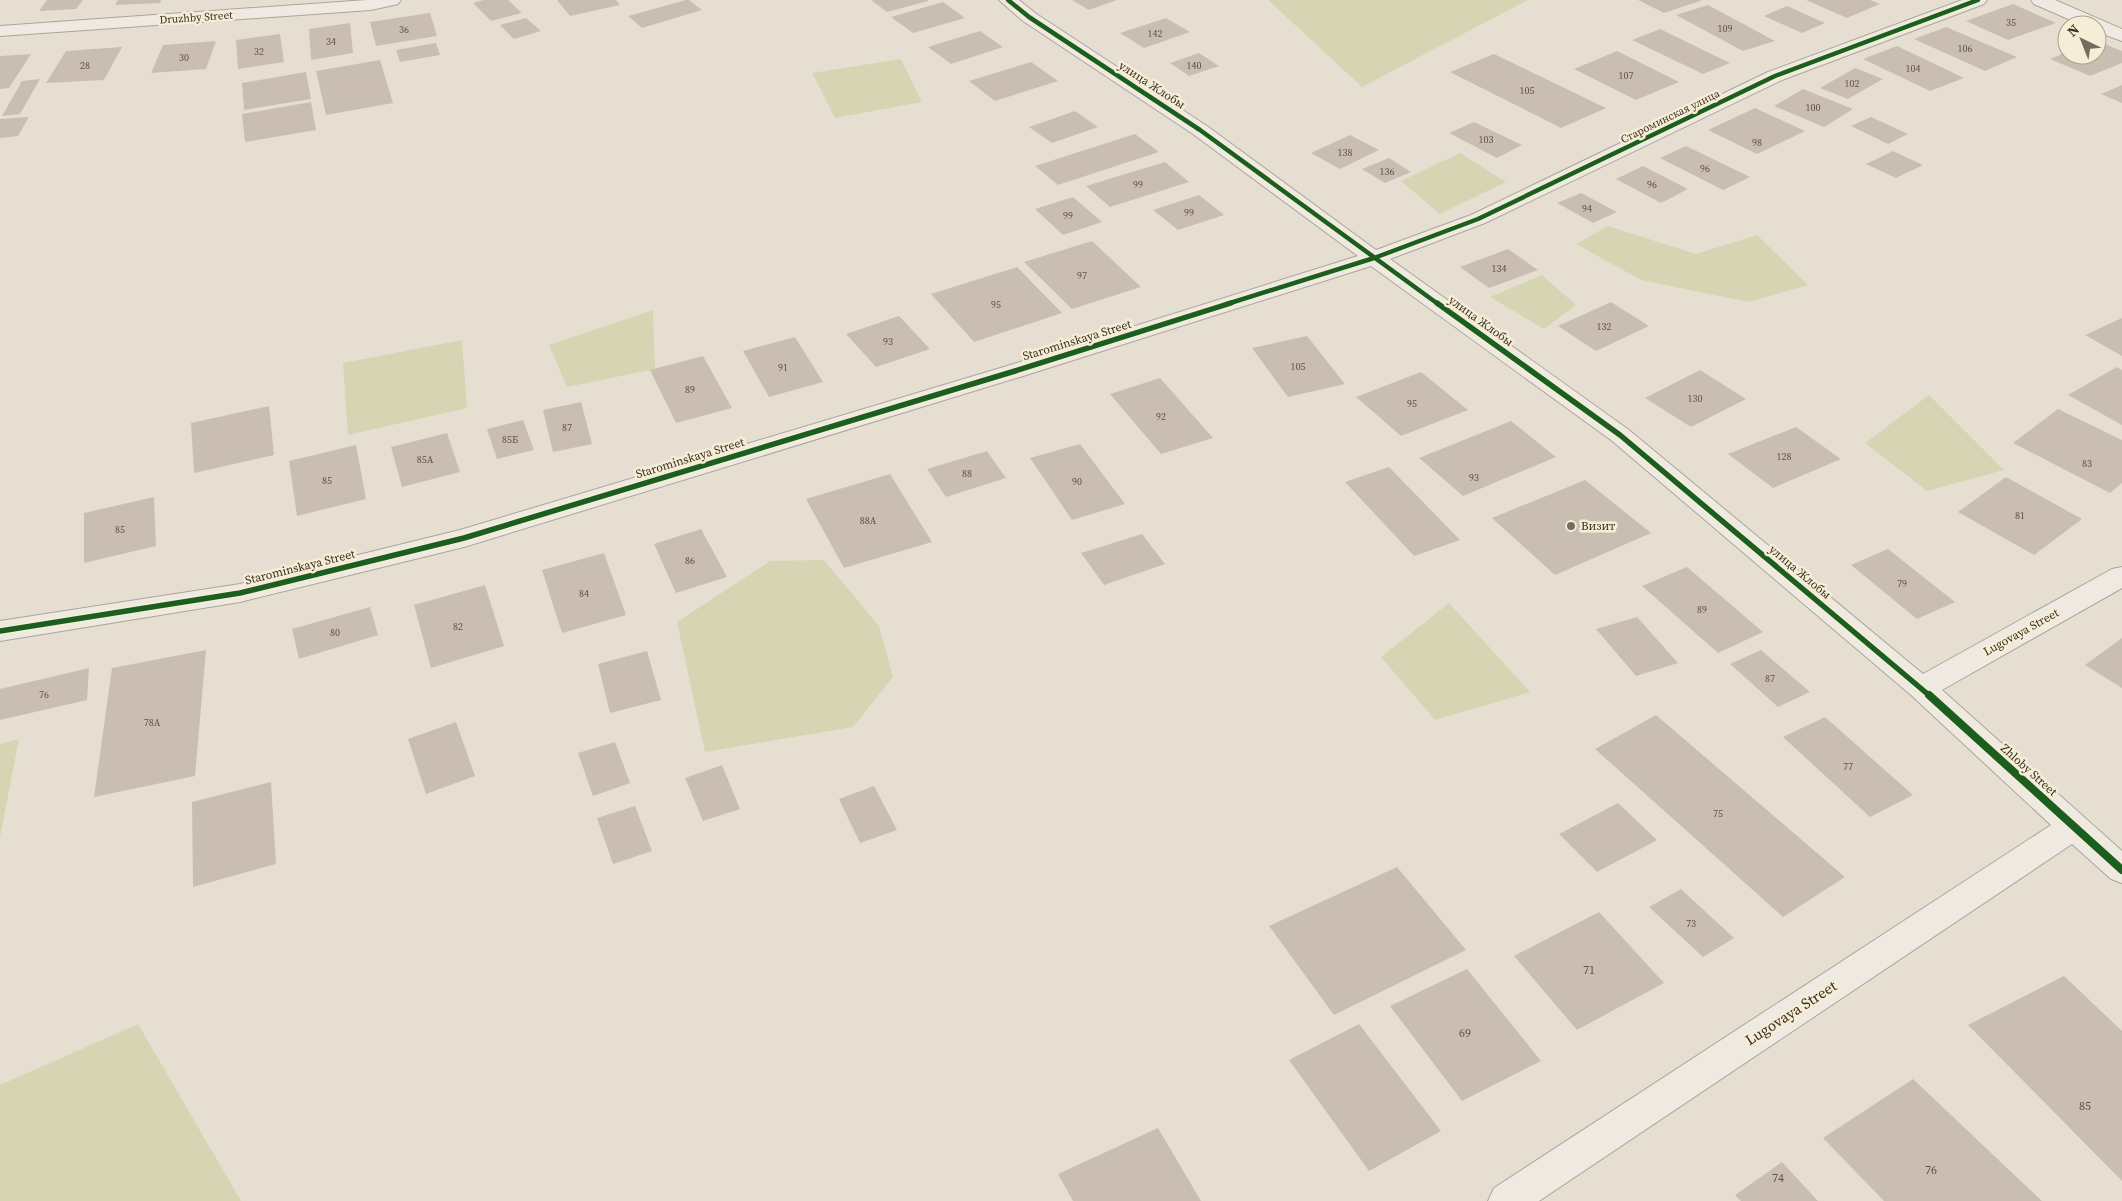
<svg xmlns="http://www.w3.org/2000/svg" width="2122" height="1201" font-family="'Source Serif 4',serif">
<rect width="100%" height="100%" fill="#e6dfd1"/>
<!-- green -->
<path fill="#d6d5b3" d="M1268 0H1528L1362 87Z
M901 59 922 102 835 118 812 73Z
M1460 153 1506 182 1440 214 1401 181Z
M1608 226 1696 254 1757 235 1808 285 1748 302 1641 280 1576 244Z
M1542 275 1576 305 1544 329 1490 297Z
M653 310 655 369 567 387 549 345Z
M462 340 467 408 348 435 343 363Z
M1929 395 2004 470 1927 491 1865 443Z
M824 560 879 626 893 677 853 727 705 752 677 622 770 561Z
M1449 603 1530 692 1435 720 1381 657Z
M19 739 0 837V744Z
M138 1024 241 1201H0V1085Z"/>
<!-- building -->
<path fill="#cabeb2" d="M47 0H83L76 9 39 11Z
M118 0H161L160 3 115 5Z
M483 0H508L522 13 491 21 473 3Z
M557 0H616L620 5 570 16Z
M686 0H689L702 10 642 28 628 16Z
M871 0H928V1L887 12Z
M1072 0H1117L1089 10Z
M1638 0H1703L1664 13Z
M1806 0H1870L1880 4 1847 18Z
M943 2 965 18 913 33 891 17Z
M2013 4 2056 23 2008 40 1966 21Z
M1708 5 1775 41 1743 51 1676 15Z
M1787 6 1825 23 1802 33 1764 16Z
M430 13 437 36 376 46 370 22Z
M526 18 541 31 514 39 500 25Z
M1166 18 1190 32 1144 48 1120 33Z
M350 23 353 53 311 60 309 29Z
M1946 27 2017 57 1985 71 1914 39Z
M1660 29 1730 63 1703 74 1632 40Z
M980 31 1003 47 951 64 928 47Z
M280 34 284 62 238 69 236 40Z
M216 41 206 69 151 73 163 45Z
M2097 41 2122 51V63L2090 76 2050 59 2067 52V55H2097Z
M436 43 440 55 400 62 396 50Z
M1897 46 1964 78 1930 91 1863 59Z
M122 47 104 80 46 83 66 51Z
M1617 51 1679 82 1636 100 1574 69Z
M1199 53 1219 66 1189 76 1170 63Z
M31 54 9 88 0 89V56Z
M1494 54 1606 108 1561 128 1450 72Z
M380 60 393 103 326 115 316 71Z
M1031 62 1058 81 995 101 969 81Z
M1855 68 1883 79 1848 99 1820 88Z
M306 72 311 99 244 110 242 83Z
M40 79 20 114 2 116 22 81Z
M2122 85V103L2101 94Z
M1803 89 1853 109 1824 127 1774 106Z
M311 102 316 130 245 142 242 114Z
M1755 108 1805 131 1757 154 1708 130Z
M1075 111 1098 127 1052 143 1029 127Z
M29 117 18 136 0 138V119Z
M1871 117 1908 134 1888 144 1851 126Z
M1474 122 1522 145 1497 158 1449 133Z
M1135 134 1159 152 1058 185 1035 166Z
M1350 135 1379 150 1340 169 1311 153Z
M1686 146 1750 177 1723 190 1660 158Z
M1893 151 1923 165 1896 178 1866 164Z
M1389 158 1411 172 1385 183 1362 169Z
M1165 162 1189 182 1110 207 1086 186Z
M1643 166 1688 189 1661 203 1616 179Z
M1581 193 1617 212 1593 223 1557 203Z
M1199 195 1224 215 1178 230 1153 210Z
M1073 197 1102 222 1063 235 1035 209Z
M1092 241 1141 287 1072 309 1024 262Z
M1508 249 1538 270 1489 288 1460 267Z
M1017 267 1062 313 974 342 931 294Z
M1611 302 1649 326 1596 351 1558 326Z
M899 316 930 349 876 367 846 334Z
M2122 318V356L2085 335Z
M1307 336 1345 384 1288 397 1252 348Z
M795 337 823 382 769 397 743 351Z
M703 356 732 408 676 423 650 370Z
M2117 367 2122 370V425L2068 395Z
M1700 370 1746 399 1691 427 1645 398Z
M1421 372 1468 410 1401 436 1356 397Z
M1160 378 1213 438 1161 454 1110 394Z
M581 402 592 444 553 452 543 410Z
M269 406 274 455 194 473 191 423Z
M2058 409 2122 440V483L2110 493 2013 443Z
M523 420 534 450 497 459 487 429Z
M1511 421 1556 457 1463 496 1419 458Z
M1796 427 1841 459 1773 488 1728 454Z
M447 433 460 472 402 487 391 447Z
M1080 444 1125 504 1072 520 1030 458Z
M356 445 366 499 297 516 289 461Z
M987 451 1006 478 946 497 927 469Z
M1389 467 1460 540 1414 556 1345 482Z
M890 474 932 542 844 568 806 499Z
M2006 477 2082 519 2034 555 1958 512Z
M1585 480 1651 533 1555 575 1492 518Z
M154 497 156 546 84 563V513Z
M701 529 727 577 676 593 654 544Z
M1142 534 1165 564 1104 585 1081 553Z
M1888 549 1955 602 1917 619 1851 565Z
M604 553 626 615 562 633 542 570Z
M1687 567 1763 632 1718 653 1642 586Z
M485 585 504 646 431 668 414 605Z
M370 607 378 635 299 659 292 629Z
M1637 617 1678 663 1636 676 1596 629Z
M2122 638V688L2085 665Z
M206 650 195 776 94 797 112 668Z
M1761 650 1810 692 1778 707 1730 664Z
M647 651 661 700 610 713 598 664Z
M89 668 87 700 0 720V689Z
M1656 715 1845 877 1783 917 1595 749Z
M1825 717 1913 795 1870 817 1783 737Z
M456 722 475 776 426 794 408 739Z
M615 742 630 783 593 796 578 753Z
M722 765 740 809 703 821 685 778Z
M271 782 276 864 193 887 192 802Z
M874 786 897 830 860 843 839 799Z
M1618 803 1657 840 1597 872 1559 834Z
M635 806 652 851 613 864 597 818Z
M1397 867 1466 950 1334 1015 1269 926Z
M1681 889 1734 938 1703 957 1649 907Z
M1599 912 1664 983 1577 1030 1514 956Z
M1467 969 1541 1061 1462 1101 1390 1006Z
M2064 976 2122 1031V1181L1968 1025Z
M1359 1024 1441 1131 1369 1171 1289 1060Z
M1913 1079 2042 1201H1884L1823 1138Z
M1158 1128 1201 1201H1073L1058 1174Z
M1782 1162 1818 1201H1741L1735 1195Z"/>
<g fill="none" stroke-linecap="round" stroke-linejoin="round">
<!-- minor casing -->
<g stroke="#aca499" stroke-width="2">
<path id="minor" d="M367 0H401L398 4 371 10 0 36V26Z
M999 0H1019L1035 13 1207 126 1376 250 1471 215 1768 72 1962 0H1987L1984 4 1782 80 1485 223 1390 259 1629 430 1923 674 2112 569 2122 567V588L1942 690 2122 851V883L2111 879 2072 844 1539 1201H1488L1494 1188 2051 825 1911 695 1611 440 1371 266 1023 376 464 547 240 602 0 641V621L240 584 460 530 1007 366 1358 256 1193 134 1023 21Z
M2031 0H2055L2122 29V41L2097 32V25H2082L2034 4Z"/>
</g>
<!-- minor -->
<use href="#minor" fill="#eeeae2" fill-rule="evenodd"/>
<!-- cycleway-far2 casing -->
<g stroke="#f6edd7" stroke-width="7">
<path id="cycleway-far2" d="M1008 0 1029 17 1200 130 1438 304
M1227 304 1374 258 1478 219 1775 76 1978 0"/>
</g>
<!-- cycleway-far1 casing -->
<g stroke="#f6edd7" stroke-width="9">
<path id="cycleway-far1" d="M1437 303 1620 435 1930 696
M0 631 240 593 464 538 1015 371 1231 303"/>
</g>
<!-- cycleway casing -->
<g stroke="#f6edd7" stroke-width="11">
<path id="cycleway" d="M1929 695 2122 870"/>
</g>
<!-- cycleway-far2 -->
<use href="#cycleway-far2" stroke="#1b5e20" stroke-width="4.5"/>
<!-- cycleway-far1 -->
<use href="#cycleway-far1" stroke="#1b5e20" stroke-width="5.5"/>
<!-- cycleway -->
<use href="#cycleway" stroke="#1b5e20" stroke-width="8"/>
</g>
<!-- markers -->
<circle fill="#776b5e" stroke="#f6edd7" stroke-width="2" cx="1571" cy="526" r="5"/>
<g text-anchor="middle" stroke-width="5" stroke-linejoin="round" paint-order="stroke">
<!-- number labels -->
<g font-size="10" fill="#5f5144">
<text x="2011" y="26">35</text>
<text x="1725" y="32">109</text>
<text x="404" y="33">36</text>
<text x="1155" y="37">142</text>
<text x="331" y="45">34</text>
<text x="1965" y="52">106</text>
<text x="259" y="55">32</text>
<text x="184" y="61">30</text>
<text x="85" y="69">28</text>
<text x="1194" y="69">140</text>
<text x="1913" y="72">104</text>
<text x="1626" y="79">107</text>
<text x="1852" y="87">102</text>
<text x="1527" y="94">105</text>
<text x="1813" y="111">100</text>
<text x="1486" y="143">103</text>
<text x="1757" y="146">98</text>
<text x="1345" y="156">138</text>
<text x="1705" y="172">96</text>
<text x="1387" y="175">136</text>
<text x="1138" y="188">99</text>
<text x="1652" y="188">96</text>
<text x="1587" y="212">94</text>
<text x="1189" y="216">99</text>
<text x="1068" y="219">99</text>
<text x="1499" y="272">134</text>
<text x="1082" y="279">97</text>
<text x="996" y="308">95</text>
<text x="1604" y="330">132</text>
<text x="888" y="345">93</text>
<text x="1298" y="370">105</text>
<text x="783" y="371">91</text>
<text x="690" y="393">89</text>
<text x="1695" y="402">130</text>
<text x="1412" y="407">95</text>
<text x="1161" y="420">92</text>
<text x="567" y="431">87</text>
<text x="510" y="443">85Б</text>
<text x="1784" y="460">128</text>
<text x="425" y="463">85А</text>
<text x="2087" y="467">83</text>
<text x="967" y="477">88</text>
<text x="1474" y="481">93</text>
<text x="327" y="484">85</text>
<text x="1077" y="485">90</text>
<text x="2020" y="519">81</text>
<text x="868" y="524">88А</text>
<text x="120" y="533">85</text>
<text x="690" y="564">86</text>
<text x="1902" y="587">79</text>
<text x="584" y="597">84</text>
<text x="1702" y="613">89</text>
<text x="458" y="630">82</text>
<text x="335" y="636">80</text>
<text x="1770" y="682">87</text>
<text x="44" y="698">76</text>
<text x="152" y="726">78А</text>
<text x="1848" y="770">77</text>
<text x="1718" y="817">75</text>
<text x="1691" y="927">73</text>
</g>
<!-- far-street labels -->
<g font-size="11" fill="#3b2d20" stroke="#f6edd7">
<text transform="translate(196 17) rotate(-4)" y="4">Druzhby Street</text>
<text transform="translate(1670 116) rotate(-26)" y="4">Староминская улица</text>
</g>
<!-- street labels -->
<g font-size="12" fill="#3b2d20" stroke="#f6edd7">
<text transform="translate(1152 85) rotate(33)" y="4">улица Жлобы</text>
<text transform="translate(1481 321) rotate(36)" y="4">улица Жлобы</text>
<text transform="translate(1077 340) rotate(-17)" y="4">Starominskaya Street</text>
<text transform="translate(690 458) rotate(-17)" y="4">Starominskaya Street</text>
<text transform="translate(300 567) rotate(-14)" y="4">Starominskaya Street</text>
<text transform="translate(1800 572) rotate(40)" y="4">улица Жлобы</text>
<text transform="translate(2021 632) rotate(-29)" y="4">Lugovaya Street</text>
<text transform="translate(2029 770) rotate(42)" y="4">Zhloby Street</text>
</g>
<!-- poi labels -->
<g font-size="12" fill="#3b2d20" stroke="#f6edd7" text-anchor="start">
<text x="1581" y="530">Визит</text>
</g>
<!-- near-number labels -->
<g font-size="12" fill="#5f5144">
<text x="1589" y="974">71</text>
<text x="1465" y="1037">69</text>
<text x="2085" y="1110">85</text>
<text x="1931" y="1174">76</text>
<text x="1778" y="1182">74</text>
</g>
<!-- near-street labels -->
<g font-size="15" fill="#3b2d20" stroke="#f6edd7">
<text transform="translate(1791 1013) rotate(-33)" y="5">Lugovaya Street</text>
</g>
</g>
<!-- north arrow -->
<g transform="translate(2082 40) rotate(317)"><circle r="24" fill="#f6edd7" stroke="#aba08e"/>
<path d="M0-4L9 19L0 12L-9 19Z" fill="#776b5e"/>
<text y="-8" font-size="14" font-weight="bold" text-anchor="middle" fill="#3b2d20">N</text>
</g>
</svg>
